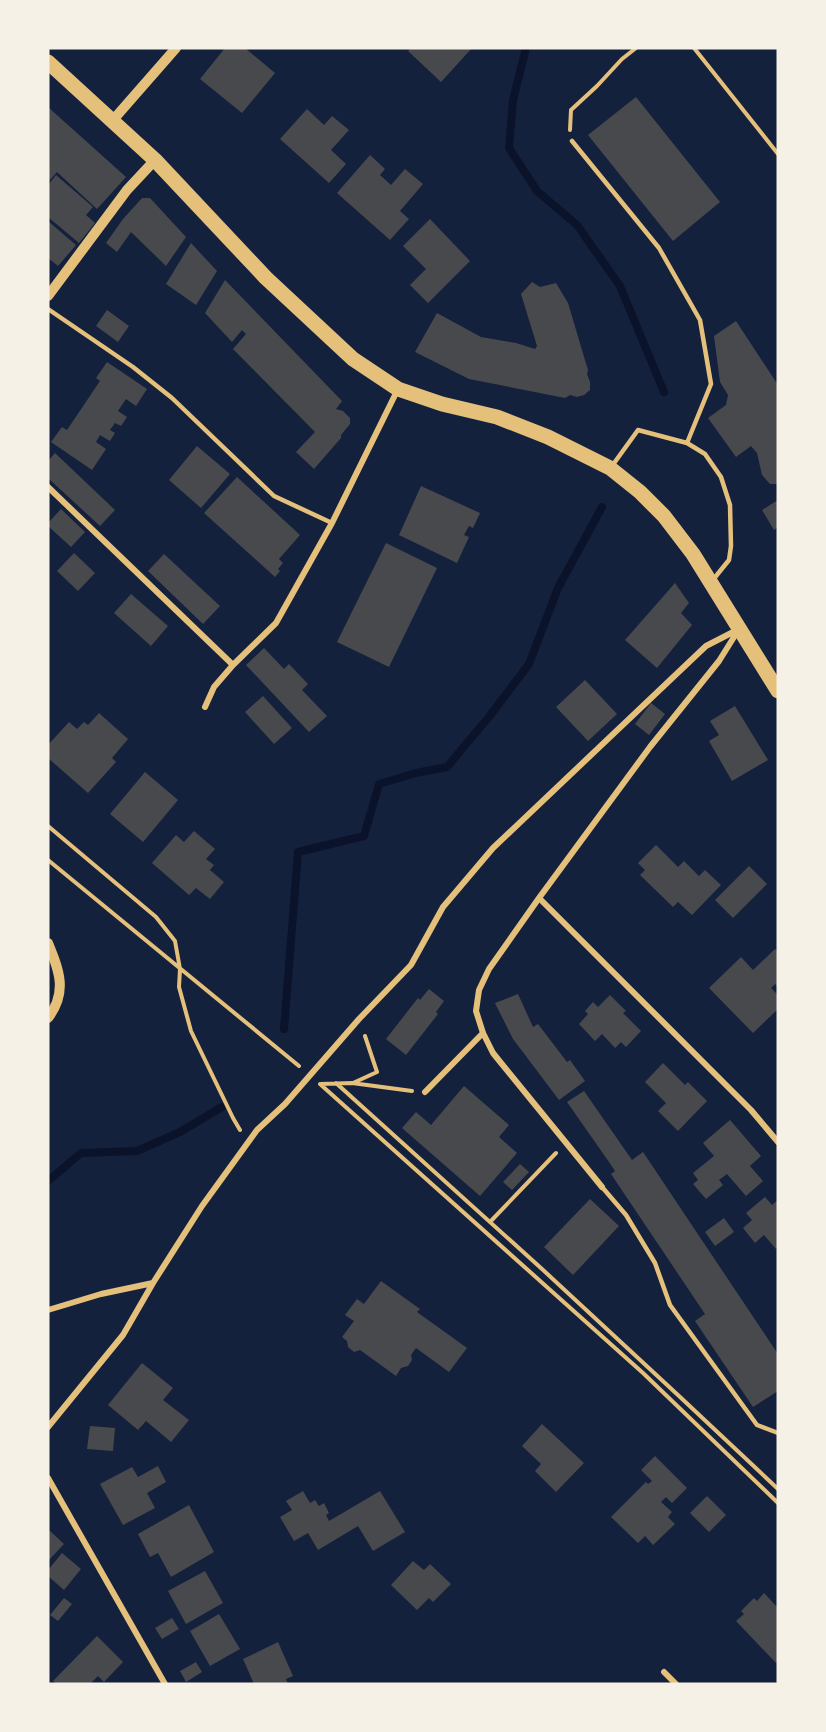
<svg xmlns="http://www.w3.org/2000/svg" width="826" height="1732" font-family="'IBM Plex Sans',sans-serif">
<rect width="100%" height="100%" fill="#14213d"/>
<g fill="none" stroke-linecap="round" stroke-linejoin="round">
<!-- stream -->
<path stroke="#0b132b" stroke-width="8" d="M526 48 513 100 509 148 537 191 577 225 620 286 664 392
M284 1029 298 852 364 836 379 784 416 773 447 767 488 718 529 664 558 588 602 507
M48 1181 81 1153 137 1151 180 1132 222 1107"/>
</g>
<!-- building -->
<path fill="#48494c" d="M225 48H245L275 73 242 113 200 79Z
M411 48H472L441 82 408 51Z
M636 97 720 202 673 241 588 135Z
M48 107 126 177 97 209 57 172 48 182Z
M307 109 324 125 332 116 349 130 331 150 346 164 329 183 280 139Z
M370 155 385 169 380 175 391 185 405 169 423 184 400 211 409 219 390 240 337 193Z
M56 175 93 207 86 215 95 223 79 243 48 217V185Z
M142 198H150L186 237 166 266 131 232 117 252 106 243 123 219Z
M430 219 470 261 428 303 410 285 426 269 403 246Z
M48 221 76 245 58 266 48 258Z
M191 243 217 271 196 305 166 284Z
M225 280 342 401 336 409 343 411 350 418V424L341 435V438L314 469 296 452 315 432 233 349 246 334 242 330 232 342 205 313Z
M532 282 540 287 556 283 568 303 588 370 587 374 590 382V390L584 395 577 397 570 395 565 398 469 379 415 352 437 313 481 337 516 343 535 349 537 346 521 294Z
M107 310 129 326 118 342 96 326Z
M736 321 778 385V483L776 484H770L762 475 757 453 751 446 736 457 708 418 726 405 728 395 720 382 714 336Z
M107 362 147 389 136 406 126 399 118 411 127 417 121 426 115 423 110 430 115 433 110 441 100 435 96 442 106 449 92 470 51 442 62 427 67 430 100 381 96 378Z
M197 446 230 474 201 508 169 480Z
M55 453 115 510 100 526 48 478V461Z
M237 477 300 535 279 559 283 563 278 569 280 571 275 577 204 513Z
M421 486 480 513 473 528 469 526 464 535 469 537 457 563 399 535Z
M778 500V527L774 530 762 510Z
M61 509 85 532 71 547 48 526V523Z
M386 543 437 568 389 667 337 642Z
M74 553 95 573 78 591 57 571Z
M164 554 220 606 203 624 148 571Z
M675 583 689 603 681 613 692 625 657 668 625 640Z
M131 594 168 626 151 646 114 613Z
M264 648 284 669 289 664 308 684 302 690 327 716 309 732 246 665Z
M585 680 617 714 588 741 556 707Z
M263 696 292 728 274 744 245 712Z
M651 703 665 714 649 735 635 724Z
M735 706 768 760 732 781 709 741 719 735 710 721Z
M99 713 128 739 112 758 116 762 88 793 48 758V745L69 722 77 729 84 722 88 725Z
M145 772 178 800 143 842 110 814Z
M194 831 215 849 206 859 214 865 210 870 224 882 210 899 196 888 189 895 152 863 176 835 184 842Z
M656 845 678 867 684 861 699 876 705 870 721 885 692 915 678 902 673 907 640 875 645 870 638 863Z
M749 866 767 884 733 918 715 900Z
M775 949 778 952V987L775 984 771 988 778 995V1009L753 1033 709 988 741 957 753 970Z
M429 989 444 1001 436 1012 438 1014 406 1055 386 1039 418 998 420 1000Z
M518 994 533 1027 538 1024 567 1062 570 1060 585 1081 559 1100 513 1039 495 1003Z
M610 995 626 1011 623 1013 641 1031 626 1047 621 1042 615 1048 602 1034 595 1041 579 1024 588 1014 585 1011 593 1002 598 1007Z
M663 1063 685 1085 688 1082 707 1101 678 1131 658 1111 666 1103 645 1082Z
M464 1086 509 1125 499 1137 517 1153 480 1196 402 1128 416 1112 431 1125Z
M584 1091 632 1160 643 1152 778 1354V1391L753 1407 695 1321 705 1314 611 1174 615 1171 609 1162 567 1102Z
M730 1120 761 1156 750 1166 763 1181 746 1196 727 1174 719 1180 723 1185 706 1199 693 1184 698 1180 693 1173 714 1156 703 1143Z
M520 1164 529 1172 512 1190 503 1182Z
M765 1197 772 1205 778 1200V1247L776 1249 764 1235 755 1243 743 1228 752 1220 746 1213Z
M590 1199 619 1226 573 1275 544 1247Z
M724 1218 734 1232 715 1246 705 1232Z
M381 1281 420 1309 417 1312 467 1348 449 1372 416 1348 411 1355 412 1360 408 1366 401 1368 396 1376 360 1350 354 1352 348 1347 347 1341 342 1337 354 1321 345 1315 357 1299 364 1304Z
M142 1363 173 1388 163 1400 189 1420 171 1442 146 1421 138 1430 108 1405Z
M542 1424 584 1463 556 1492 535 1471 541 1464 522 1446Z
M90 1426 115 1428 113 1451 87 1449Z
M655 1456 687 1488 672 1503 666 1497 661 1502 672 1512 668 1517 675 1524 653 1545 645 1536 638 1543 611 1517 646 1482 648 1484 652 1481 641 1470Z
M158 1466 166 1482 147 1493 155 1508 123 1525 100 1484 132 1467 138 1477Z
M303 1491 310 1503 315 1500 319 1506 324 1503 329 1513 326 1515 329 1521 380 1491 405 1532 373 1551 358 1526 318 1550 308 1533 294 1541 280 1517 292 1510 286 1501Z
M707 1496 726 1515 709 1532 690 1513Z
M189 1505 214 1552 171 1577 158 1553 150 1557 138 1534Z
M48 1529 64 1544 48 1561Z
M62 1553 81 1569 64 1590 48 1576V1570Z
M413 1561 424 1570 430 1564 451 1584 433 1602 429 1598 417 1610 391 1585Z
M205 1571 223 1603 186 1624 168 1591Z
M764 1593 778 1608V1661L776 1663 736 1621 744 1614 741 1611 754 1598 757 1601Z
M64 1598 72 1604 58 1621 50 1615Z
M219 1614 240 1649 210 1666 190 1631Z
M172 1618 179 1629 162 1639 155 1628Z
M97 1636 123 1662 104 1682 98 1676 90 1684H57L53 1681Z
M278 1642 293 1676 286 1679 288 1684H254L243 1659Z
M196 1662 202 1672 186 1682 180 1671Z"/>
<g fill="none" stroke-linecap="round" stroke-linejoin="round">
<!-- path -->
<path stroke="#e5c07b" stroke-width="4" d="M694 48 778 154
M570 130 571 110 597 86 622 59 636 48
M48 826 156 917 175 941 180 969 179 987 191 1031 233 1118 240 1130
M48 860 299 1066
M336 1083 542 1269 679 1396 778 1489
M353 1083 377 1072 365 1036
M320 1084 643 1373 778 1503
M321 1084 352 1083 412 1091
M490 1222 556 1153"/>
<!-- service -->
<path stroke="#e5c07b" stroke-width="4.5" d="M572 141 659 248 700 320 711 384 687 443
M48 309 133 367 172 398 274 496 332 523
M612 466 638 430 687 443 705 454 721 477 730 505 731 546 729 560 712 581
M602 1187 626 1215 655 1263 670 1305 757 1425 778 1433"/>
<!-- minor -->
<path stroke="#e5c07b" stroke-width="6" d="M48 487 233 665
M205 707 214 687 233 665 276 623 332 523 398 389
M539 898 751 1110 778 1142
M425 1092 483 1033
M602 1187 493 1053 483 1033 476 1011 479 990 489 969 539 898 650 747 719 661 739 629
M48 1310 101 1294 153 1283
M48 1427 123 1335 153 1283 202 1206 257 1130 285 1104 359 1019 411 965 443 907 493 848 706 646 739 629
M48 1478 165 1684
M664 1672 676 1684"/>
<!-- tertiary -->
<path stroke="#e5c07b" stroke-width="10" d="M113 120 176 48
M48 296 127 190 155 160
M48 943C59 970 68 992 48 1018"/>
<!-- primary -->
<path stroke="#e5c07b" stroke-width="15" d="M48 62 155 160 266 278 353 359 398 389 442 404 497 417 548 437 610 468 640 492 664 516 693 554 778 691"/>
</g>
<!-- border -->
<rect width="826" height="1732" fill="none" stroke="#f6f1e7" stroke-width="99"/>
</svg>
